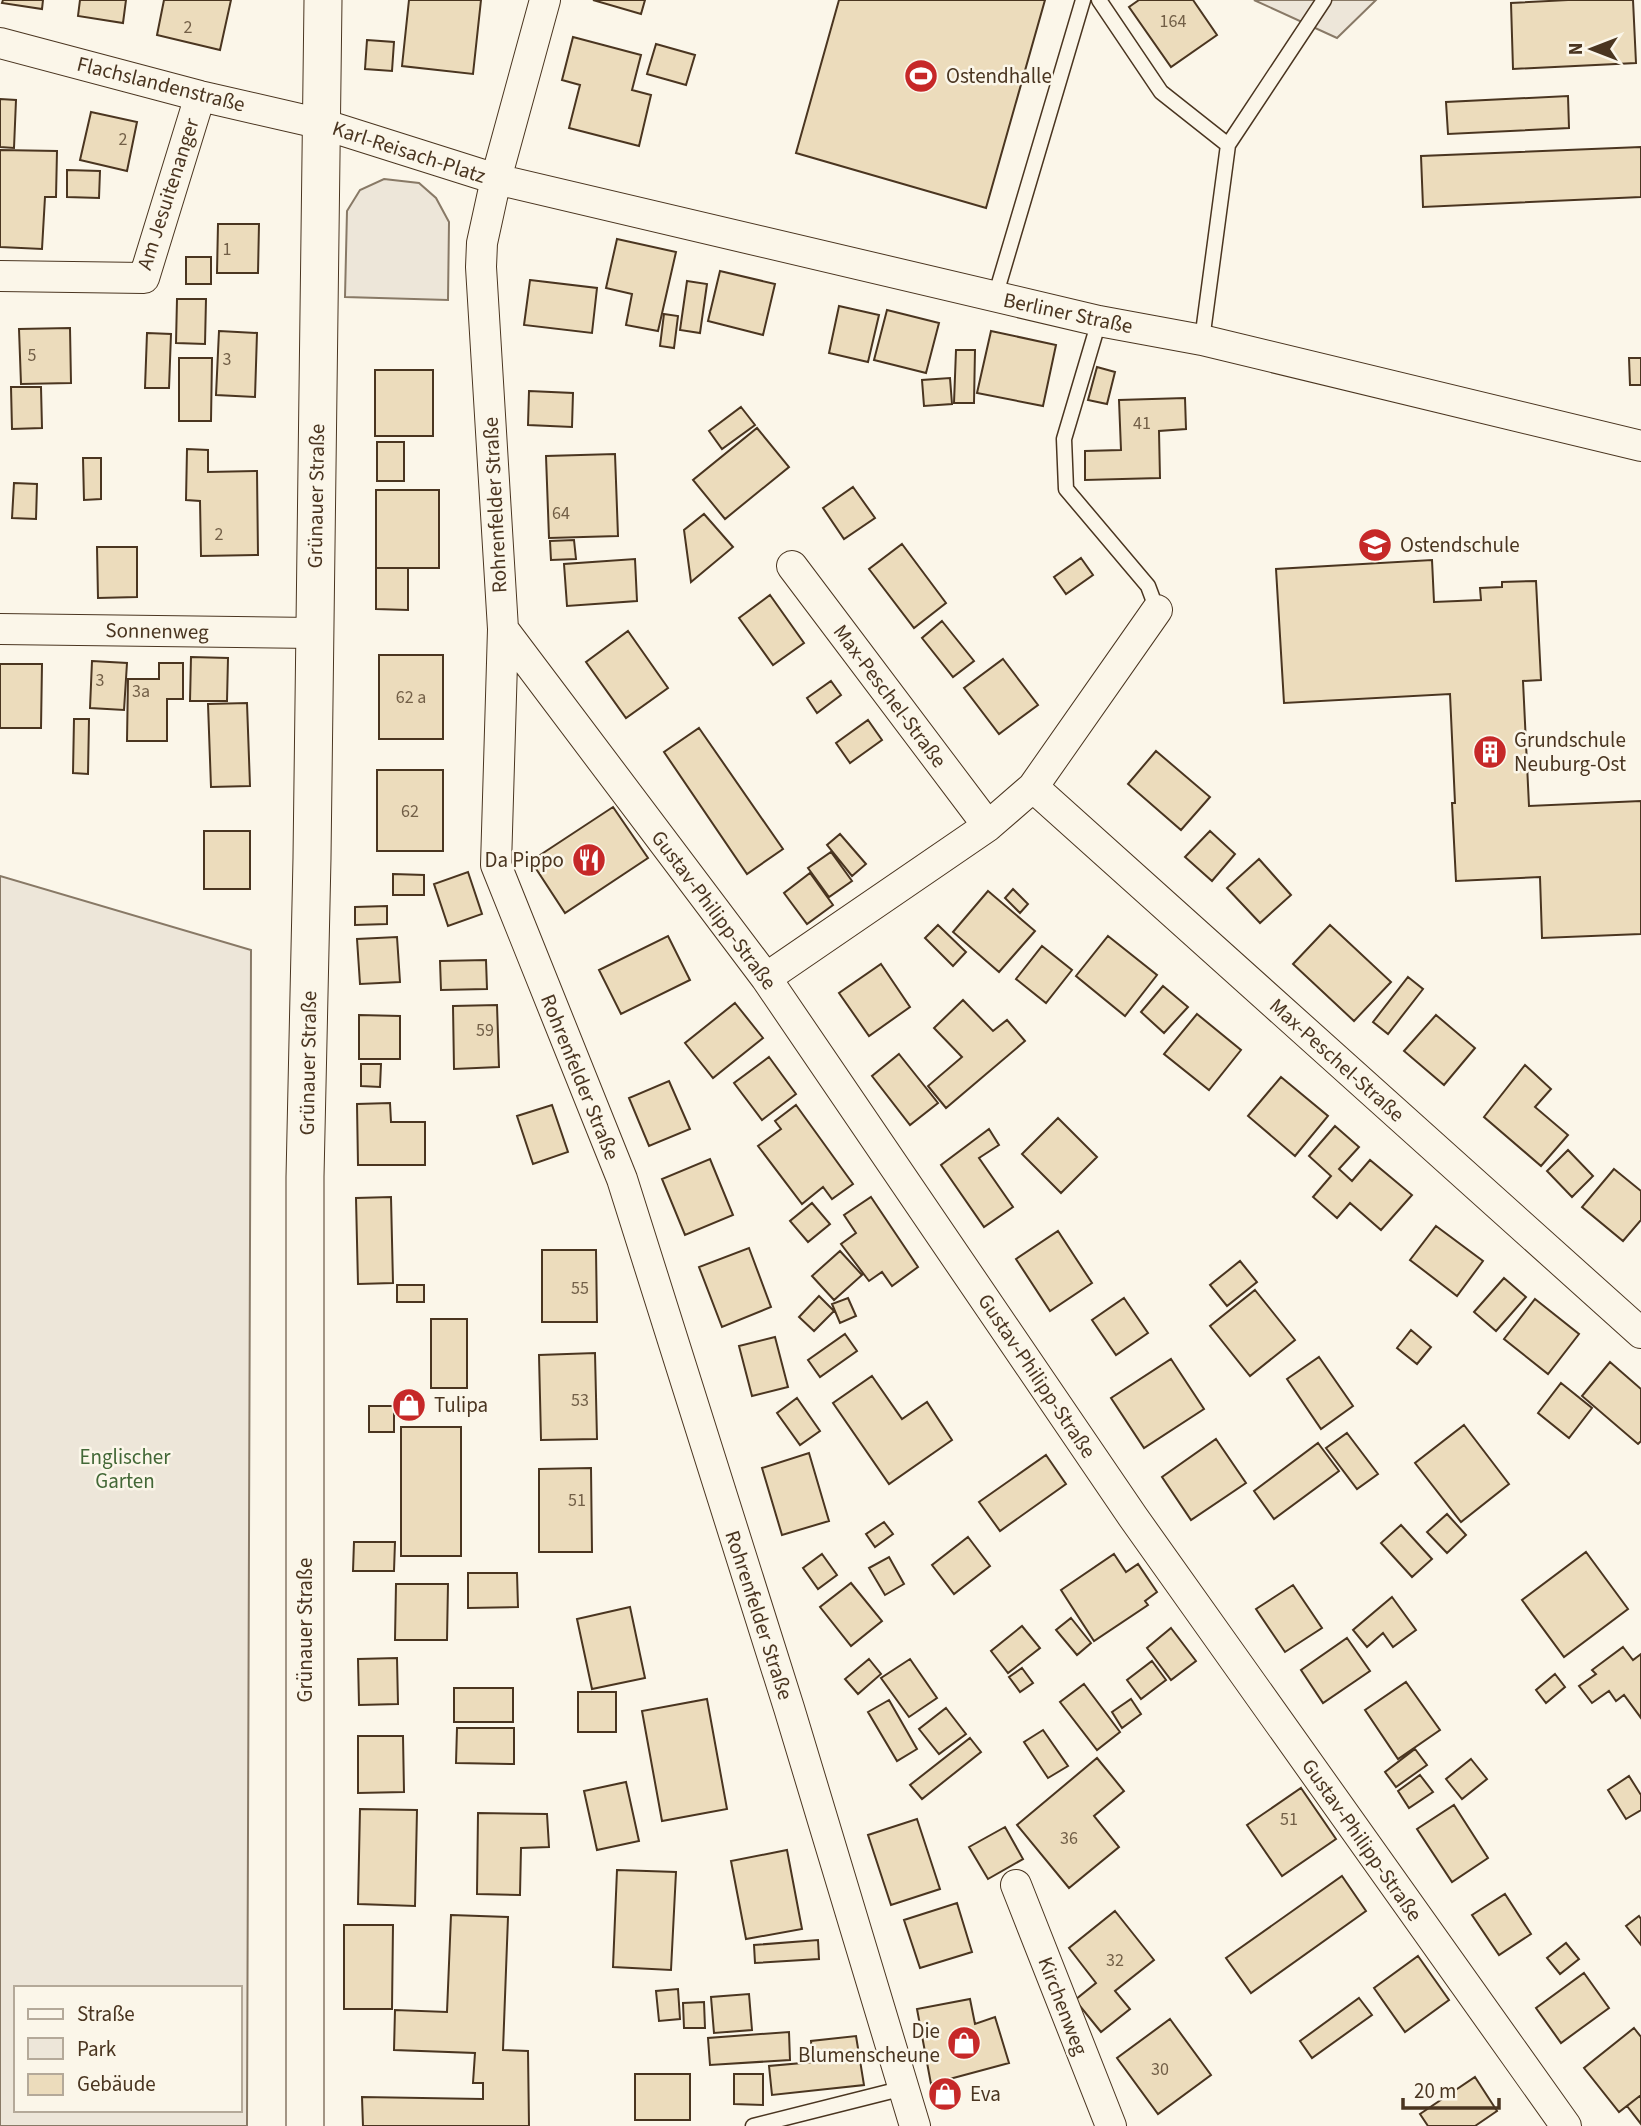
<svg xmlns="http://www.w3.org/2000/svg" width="1641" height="2126" font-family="'Source Sans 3',sans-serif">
<rect width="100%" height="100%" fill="#fbf6e9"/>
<!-- green -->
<path fill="#ede6d9" stroke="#887966" stroke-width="2" fill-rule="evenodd" d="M1254 0H1376L1337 38Z
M384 179 419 183 436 198 449 222 448 300 345 297 347 211 360 190Z
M0 876 251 950 247 2126H0ZM16 1988H240V2110H16Z"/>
<!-- building -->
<path fill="#ecdcbc" stroke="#4a3520" stroke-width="2" d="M3 0H43L42 9 2 3Z
M80 0H126L123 23 78 16Z
M164 0H231L220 50 157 35Z
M409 0H481L473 74 402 66Z
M593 0H645L641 14Z
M839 0H1045L986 208 796 153Z
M1139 0H1193L1217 35 1171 67 1129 7Z
M1568 0H1633L1636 63 1513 69 1511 3Z
M573 37 641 55 632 90 651 95 639 146 569 128 580 85 562 80Z
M367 40 394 42 392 71 365 69Z
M656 44 695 55 686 85 647 74Z
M1568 96 1569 128 1448 134 1446 102Z
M0 99 16 100 14 148 0 147Z
M91 112 137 122 127 171 80 160Z
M1641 147V197L1423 207 1421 156Z
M0 150 57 151 56 197H45L42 249 0 247Z
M67 170 100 171 99 198 67 197Z
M218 224H259L258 273H217Z
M617 239 676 252 658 331 626 325 632 294 606 288Z
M186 257H211V284H186Z
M720 271 775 284 763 335 708 321Z
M530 280 597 288 592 333 524 325Z
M687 281 707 284 700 333 680 330Z
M177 299H206L205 344 176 343Z
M839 306 879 315 868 362 829 353Z
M887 310 939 323 926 373 874 360Z
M664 314 678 316 674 348 660 346Z
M70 328 71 383 21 384 19 329Z
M219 331 257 333 255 397 216 395Z
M991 331 1056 345 1043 406 977 393Z
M147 333 171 334 169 388H145Z
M956 350H975L974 403H954Z
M179 358H212L211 421H179Z
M1629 358H1641V385H1630Z
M1097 367 1115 372 1107 404 1088 400Z
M375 370H433V436H375Z
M950 378 952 404 924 406 922 380Z
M11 387H41L42 428 12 429Z
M529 391 573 393 572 427 528 425Z
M1185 398 1186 429 1159 431 1160 478 1085 480V451L1121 450 1119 400Z
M741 407 755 425 722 449 709 431Z
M757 428 789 467 725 519 693 480Z
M377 442H404V481H377Z
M187 449 208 450V472L257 471 258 555 201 556 200 501 186 500Z
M615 454 618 536 549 538 546 456Z
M83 458H101V499L84 500Z
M14 483 37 484 36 519 12 518Z
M853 487 875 518 844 539 823 508Z
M376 490H439V568H376Z
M704 514 733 547 691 582 684 530Z
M574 540 576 559 551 560 550 541Z
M902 544 946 603 914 628 869 569Z
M97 547H137V597L98 598Z
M1081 558 1093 575 1066 594 1054 577Z
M635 559 637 601 567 606 564 564Z
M1432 560 1434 602 1481 600 1480 588 1502 587V582L1536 581 1541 680 1523 681 1529 806 1641 801V934L1542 938 1540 877 1456 881 1452 803H1455L1450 694 1284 703 1276 569Z
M376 568H408V610L376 609Z
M770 595 804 643 773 665 739 618Z
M942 621 974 661 953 677 922 638Z
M628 631 668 688 626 718 586 662Z
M379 655H443V739H379Z
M191 657 228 658 227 701H190Z
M1003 659 1038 705 999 734 964 688Z
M92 661 127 663 124 710 90 708Z
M159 663H183V699H167V741H127L128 679H159Z
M0 664H42L41 728H0Z
M831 681 841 695 817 713 807 698Z
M247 703 250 786 211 787 208 704Z
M74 719H89L88 774 73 773Z
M868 720 882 740 850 763 836 743Z
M699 728 783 849 747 874 664 752Z
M1156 751 1210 797 1181 830 1128 784Z
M377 770H443V851H377Z
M613 807 648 858 565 913 531 861Z
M204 831H250V889H204Z
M1210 831 1235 854 1212 881 1185 857Z
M840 834 866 864 852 876 827 845Z
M831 852 852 881 829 897 808 868Z
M1259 859 1291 895 1260 923 1227 888Z
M468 872 482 914 448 926 434 884Z
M810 873 833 905 807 924 784 893Z
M393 874 424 875V895H393Z
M1013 889 1028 904 1020 913 1005 898Z
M988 891 1035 931 999 972 953 932Z
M387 906V924L355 925V907Z
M938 925 966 952 953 966 925 938Z
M1330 925 1391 982 1354 1021 1293 964Z
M668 936 690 980 621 1014 599 970Z
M1108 936 1157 975 1125 1016 1076 976Z
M397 937 400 982 360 984 357 939Z
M1042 946 1072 970 1046 1003 1016 979Z
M486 960 487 989 441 990 440 961Z
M881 964 910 1007 869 1036 839 993Z
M1408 977 1423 989 1388 1034 1373 1022Z
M1163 986 1188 1007 1164 1033 1141 1012Z
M963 1000 993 1031 1007 1020 1025 1041 946 1108 928 1086 962 1057 934 1028Z
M735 1003 763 1038 713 1078 685 1043Z
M497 1005 499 1067 454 1069 453 1006Z
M1197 1014 1241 1050 1209 1090 1164 1054Z
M359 1015 400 1016V1059H359Z
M1436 1015 1475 1048 1444 1085 1404 1051Z
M899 1054 938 1103 910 1125 872 1076Z
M769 1057 796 1094 762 1120 734 1083Z
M361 1064H381L380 1087 361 1086Z
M1525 1065 1551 1089 1535 1107 1568 1135 1541 1166 1484 1117Z
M1281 1077 1328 1116 1295 1156 1248 1116Z
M669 1081 690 1129 649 1146 629 1098Z
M390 1103 391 1122H425V1165H358L357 1104Z
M552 1105 568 1152 533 1164 517 1116Z
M796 1105 853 1184 832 1199 823 1187 802 1204 758 1146 781 1129 775 1121Z
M1058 1118 1097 1157 1061 1193 1022 1154Z
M1335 1126 1359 1147 1339 1169 1352 1181 1370 1160 1412 1195 1381 1230 1350 1203 1337 1218 1313 1197 1331 1176 1309 1156Z
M989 1129 999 1145 979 1158 1013 1207 984 1227 941 1165Z
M1568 1150 1593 1176 1572 1197 1547 1171Z
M710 1159 733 1215 685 1235 662 1179Z
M1614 1169 1641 1191V1220L1623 1241 1582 1207Z
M391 1197 393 1283 358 1284 356 1198Z
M871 1197 918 1267 892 1286 882 1272 869 1281 841 1244 856 1233 844 1215Z
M812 1203 830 1224 808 1242 790 1221Z
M1436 1226 1483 1261 1457 1296 1410 1260Z
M1058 1231 1092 1283 1050 1311 1016 1259Z
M749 1248 771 1307 722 1327 699 1267Z
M542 1250H596L597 1322H542Z
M840 1251 862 1275 834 1300 812 1276Z
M1240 1261 1257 1282 1227 1306 1210 1285Z
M1504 1278 1526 1297 1496 1331 1474 1312Z
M397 1285H424V1302H397Z
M1255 1290 1295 1340 1250 1376 1210 1326Z
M819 1296 834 1311 814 1331 799 1317Z
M848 1298 856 1316 840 1323 832 1304Z
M1124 1298 1148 1333 1116 1355 1092 1320Z
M1535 1299 1579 1334 1548 1374 1504 1339Z
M431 1319H467V1388H431Z
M1411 1330 1431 1347 1417 1364 1397 1348Z
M845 1334 857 1351 820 1377 808 1360Z
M775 1337 788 1387 752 1396 739 1346Z
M595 1353 597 1439 541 1440 539 1355Z
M1319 1357 1353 1406 1321 1429 1287 1379Z
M1171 1359 1204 1409 1144 1448 1111 1398Z
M1610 1362 1641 1389V1441L1638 1444 1582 1396Z
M872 1376 902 1419 927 1402 952 1440 889 1484 833 1403Z
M1561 1383 1592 1408 1569 1438 1538 1413Z
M797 1398 820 1431 800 1445 777 1413Z
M369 1406H394V1432H369Z
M1464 1425 1509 1484 1461 1522 1415 1463Z
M401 1427H461V1556H401Z
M1347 1433 1378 1474 1357 1489 1326 1448Z
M1216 1439 1246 1483 1191 1520 1162 1477Z
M1318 1443 1339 1471 1274 1519 1254 1491Z
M809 1453 829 1521 782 1535 762 1468Z
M1046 1455 1066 1484 1000 1531 979 1502Z
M591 1468 592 1552H539V1469Z
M1447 1514 1466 1535 1447 1553 1427 1532Z
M884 1522 893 1534 875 1547 866 1534Z
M1401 1525 1432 1559 1412 1577 1381 1543Z
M968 1537 990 1566 954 1594 932 1565Z
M354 1542H395L394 1571H353Z
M1586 1552 1628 1609 1564 1657 1522 1600Z
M822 1554 837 1575 818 1589 803 1568Z
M1114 1554 1126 1572 1138 1564 1157 1592 1145 1601 1148 1605 1094 1641 1061 1590Z
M889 1557 904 1584 885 1595 869 1568Z
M468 1573H517L518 1607 468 1608Z
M851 1583 882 1621 851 1646 820 1607Z
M396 1584H448L447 1640H395Z
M1293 1585 1322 1628 1285 1652 1256 1609Z
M1392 1597 1416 1630 1393 1647 1383 1633 1367 1647 1353 1630Z
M630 1607 645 1678 592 1689 577 1619Z
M1071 1618 1091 1643 1077 1655 1056 1630Z
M1022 1626 1040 1648 1008 1673 991 1651Z
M1171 1628 1196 1661 1171 1680 1147 1648Z
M1347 1638 1370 1671 1323 1703 1301 1670Z
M1623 1647 1633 1660 1641 1654V1718L1624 1695 1616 1701 1609 1691 1592 1703 1579 1686 1596 1674 1592 1670Z
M397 1658 398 1704 359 1705 358 1659Z
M869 1659 881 1674 858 1694 845 1679Z
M910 1659 937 1698 909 1717 881 1678Z
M1152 1661 1166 1680 1141 1699 1127 1680Z
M1022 1668 1033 1683 1020 1692 1009 1677Z
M1555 1674 1565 1687 1546 1703 1536 1690Z
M1406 1682 1440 1730 1398 1759 1365 1710Z
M1084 1684 1120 1732 1097 1750 1060 1702Z
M454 1688H513V1722H454Z
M578 1692H616V1732H578Z
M707 1699 727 1809 662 1821 642 1711Z
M1131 1699 1141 1714 1122 1728 1112 1712Z
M889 1700 917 1749 897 1761 868 1712Z
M946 1708 966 1734 939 1754 919 1729Z
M457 1728H514V1764L456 1763Z
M1043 1730 1068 1766 1048 1778 1024 1742Z
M358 1736H403L404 1792 358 1793Z
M970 1738 981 1752 922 1799 910 1785Z
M1415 1749 1427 1765 1396 1787 1385 1772Z
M1097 1758 1124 1791 1094 1816 1119 1847 1069 1888 1017 1825Z
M1471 1759 1487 1779 1462 1799 1446 1779Z
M1420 1775 1433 1792 1409 1808 1398 1791Z
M1629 1776 1641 1795V1810L1626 1819 1608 1790Z
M626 1782 639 1841 597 1850 584 1791Z
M1301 1788 1336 1839 1282 1876 1247 1825Z
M1454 1805 1488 1858 1452 1882 1417 1829Z
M360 1809 417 1810 415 1906 358 1904Z
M478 1813 547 1814 549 1847 521 1848 520 1895 477 1894Z
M917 1819 940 1889 891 1905 868 1835Z
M1005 1827 1023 1859 988 1879 969 1847Z
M787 1850 802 1929 746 1939 731 1861Z
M617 1870 676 1872 671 1970 613 1967Z
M1342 1876 1366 1911 1251 1993 1226 1958Z
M1505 1894 1531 1934 1499 1955 1472 1915Z
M957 1903 972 1952 920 1968 904 1920Z
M1115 1911 1154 1960 1115 1991 1130 2009 1101 2032 1075 2000 1096 1983 1069 1948Z
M451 1915 508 1917 503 2050 528 2051 529 2126H363L362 2097 483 2099V2083H473L475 2053 394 2050 395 2010 447 2012Z
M1639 1916 1641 1919V1945L1626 1926Z
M344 1925H393L392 2009H344Z
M818 1940 819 1959 755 1963 754 1945Z
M1566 1943 1579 1959 1560 1974 1547 1958Z
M1418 1956 1449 2000 1405 2032 1374 1988Z
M1584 1973 1609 2008 1561 2043 1536 2008Z
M678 1989 680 2019 659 2021 656 1991Z
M749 1994 752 2030 714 2033 711 1997Z
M1359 1998 1372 2015 1312 2058 1300 2041Z
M970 1999 975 2024 995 2017 1009 2063 931 2084 917 2009Z
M704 2002 705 2028H684L683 2003Z
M1170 2019 1211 2075 1158 2114 1117 2058Z
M1634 2028 1641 2037V2095L1619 2112 1584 2068Z
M789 2032 790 2060 710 2065 708 2038Z
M856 2036 864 2085 772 2095 769 2066 813 2062 811 2041Z
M635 2074H690V2120H635Z
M734 2074H763V2105L734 2104Z
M1475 2077 1497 2111 1475 2126H1428L1420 2114Z
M1641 2095V2124L1627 2106Z"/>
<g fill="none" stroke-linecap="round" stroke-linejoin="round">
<!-- service casing -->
<g stroke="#4a3520" stroke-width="17">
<path id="service" d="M1099 0 1161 92 1228 145
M995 297 1083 0
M1099 321 1064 439 1066 489 1148 586 1157 610
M1202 340 1228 145 1324 0
M753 2126 904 2088"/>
</g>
<!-- minor casing -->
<g stroke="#4a3520" stroke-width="32">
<path id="minor" d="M545 0 496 179 482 243 481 267 503 629 496 865 622 1179 789 1708 915 2126
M0 43 200 96 322 124 496 179 1099 321 1202 340 1641 446
M0 276 144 278 200 96
M792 566 988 826
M0 629 314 633
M503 629 766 978 1133 1517 1566 2126
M1033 787 1641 1333
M766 978 988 826 1033 787 1157 610
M1016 1885 1111 2126"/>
</g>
<!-- tertiary casing -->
<g stroke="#4a3520" stroke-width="39">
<path id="tertiary" d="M305 2126V1177L312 858 323 0"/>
</g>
<!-- service -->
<use href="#service" stroke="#fbf6e9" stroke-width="14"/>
<!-- minor -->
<use href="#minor" stroke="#fbf6e9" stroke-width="30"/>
<!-- tertiary -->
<use href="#tertiary" stroke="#fbf6e9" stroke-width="37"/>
</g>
<!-- icons -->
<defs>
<g id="stadium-disc" transform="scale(1.75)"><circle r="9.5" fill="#c62828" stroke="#fbf6e9"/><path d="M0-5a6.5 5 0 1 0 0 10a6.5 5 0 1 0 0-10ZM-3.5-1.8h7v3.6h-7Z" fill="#fff"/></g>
<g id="school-disc" transform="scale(1.75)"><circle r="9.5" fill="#c62828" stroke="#fbf6e9"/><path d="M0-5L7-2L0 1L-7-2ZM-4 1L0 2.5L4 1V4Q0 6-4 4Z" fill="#fff"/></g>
<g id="building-disc" transform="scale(1.75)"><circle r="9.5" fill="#c62828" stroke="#fbf6e9"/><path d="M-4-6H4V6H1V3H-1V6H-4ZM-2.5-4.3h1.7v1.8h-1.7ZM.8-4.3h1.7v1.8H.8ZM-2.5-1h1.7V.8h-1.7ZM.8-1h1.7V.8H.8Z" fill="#fff"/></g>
<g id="restaurant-disc" transform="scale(1.75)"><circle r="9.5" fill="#c62828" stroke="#fbf6e9"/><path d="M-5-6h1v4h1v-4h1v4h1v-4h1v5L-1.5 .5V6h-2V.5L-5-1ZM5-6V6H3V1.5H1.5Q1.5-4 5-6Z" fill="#fff"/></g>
<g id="shop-disc" transform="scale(1.75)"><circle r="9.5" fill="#c62828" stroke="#fbf6e9"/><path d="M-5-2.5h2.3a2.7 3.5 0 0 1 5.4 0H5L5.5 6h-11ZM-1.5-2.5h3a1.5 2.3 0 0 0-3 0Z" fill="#fff"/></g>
</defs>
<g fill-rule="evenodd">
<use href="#stadium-disc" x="921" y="76"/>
<use href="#school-disc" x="1375" y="545"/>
<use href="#building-disc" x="1490" y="752"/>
<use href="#restaurant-disc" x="589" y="860"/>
<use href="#shop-disc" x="409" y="1405"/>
<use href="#shop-disc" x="964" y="2043"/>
<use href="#shop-disc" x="945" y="2094"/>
</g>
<g text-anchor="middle" stroke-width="5" stroke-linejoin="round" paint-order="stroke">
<!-- number labels -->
<g font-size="18" fill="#725f47">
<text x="1173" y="27">164</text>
<text x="188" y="33">2</text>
<text x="123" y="145">2</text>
<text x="227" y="255">1</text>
<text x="32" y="361">5</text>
<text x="227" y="365">3</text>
<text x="1142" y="429">41</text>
<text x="561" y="519">64</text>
<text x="219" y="540">2</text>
<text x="100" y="686">3</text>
<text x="141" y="697">3a</text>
<text x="411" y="703">62 a</text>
<text x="410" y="817">62</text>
<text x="485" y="1036">59</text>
<text x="580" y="1294">55</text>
<text x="580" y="1406">53</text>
<text x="577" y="1506">51</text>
<text x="1289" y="1825">51</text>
<text x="1069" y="1844">36</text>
<text x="1115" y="1966">32</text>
<text x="1160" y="2075">30</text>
</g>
<!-- poi labels -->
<g font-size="21" fill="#4a3520" stroke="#fbf6e9" text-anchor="start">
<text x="946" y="83">Ostendhalle</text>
<text x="1400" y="552">Ostendschule</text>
<text x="1514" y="747">Grundschule<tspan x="1514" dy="24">Neuburg-Ost</tspan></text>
<text x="564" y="867" text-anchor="end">Da Pippo</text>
<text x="434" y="1412">Tulipa</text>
<text x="940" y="2038" text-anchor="end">Die<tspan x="940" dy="24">Blumenscheune</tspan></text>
<text x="970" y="2101">Eva</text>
</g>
<!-- street labels -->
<g font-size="21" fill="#4a3520" stroke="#fbf6e9">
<text transform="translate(161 84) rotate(14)" y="7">Flachslandenstraße</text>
<text transform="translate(409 152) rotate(18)" y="7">Karl-Reisach-Platz</text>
<text transform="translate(168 194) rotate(-72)" y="7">Am Jesuitenanger</text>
<text transform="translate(1068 313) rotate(12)" y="7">Berliner Straße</text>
<text transform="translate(316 496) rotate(-89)" y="7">Grünauer Straße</text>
<text transform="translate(495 505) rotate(-93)" y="7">Rohrenfelder Straße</text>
<text transform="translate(157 631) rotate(1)" y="7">Sonnenweg</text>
<text transform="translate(890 696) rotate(53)" y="7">Max-Peschel-Straße</text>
<text transform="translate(714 910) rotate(53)" y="7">Gustav-Philipp-Straße</text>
<text transform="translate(1337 1060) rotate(42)" y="7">Max-Peschel-Straße</text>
<text transform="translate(308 1063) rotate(-89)" y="7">Grünauer Straße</text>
<text transform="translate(580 1077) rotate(68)" y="7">Rohrenfelder Straße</text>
<text transform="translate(1037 1376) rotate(56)" y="7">Gustav-Philipp-Straße</text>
<text transform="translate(759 1615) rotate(72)" y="7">Rohrenfelder Straße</text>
<text transform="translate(305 1630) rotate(-90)" y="7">Grünauer Straße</text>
<text transform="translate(1362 1840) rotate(55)" y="7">Gustav-Philipp-Straße</text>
<text transform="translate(1063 2006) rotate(69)" y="7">Kirchenweg</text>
</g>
<!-- park labels -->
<g font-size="21" fill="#436837" stroke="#fbf6e9">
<text x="125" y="1464">Englischer<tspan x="125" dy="24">Garten</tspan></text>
</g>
</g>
<!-- legend -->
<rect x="14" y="1986" width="228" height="126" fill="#fbf6e9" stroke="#b4a999" stroke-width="2"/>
<rect x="28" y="2009" width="35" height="10" fill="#fbf6e9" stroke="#b4a999" stroke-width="2"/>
<text x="77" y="2021" font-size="21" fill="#4a3520">Straße</text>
<rect x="28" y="2038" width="35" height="21" fill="#ede6d9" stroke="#b4a999" stroke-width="2"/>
<text x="77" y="2056" font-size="21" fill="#4a3520">Park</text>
<rect x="28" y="2074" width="35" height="21" fill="#ecdcbc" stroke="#b4a999" stroke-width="2"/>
<text x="77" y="2091" font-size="21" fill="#4a3520">Gebäude</text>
<!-- north arrow -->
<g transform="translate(1592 49) rotate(270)" stroke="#fbf6e9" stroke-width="5" paint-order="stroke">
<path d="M0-5L12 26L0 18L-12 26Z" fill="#4a3520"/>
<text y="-10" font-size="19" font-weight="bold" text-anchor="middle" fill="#4a3520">N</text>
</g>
<!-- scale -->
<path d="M1403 2098v10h96v-10" fill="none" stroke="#4a3520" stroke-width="3.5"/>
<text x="1414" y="2098" font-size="21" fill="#4a3520" stroke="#fbf6e9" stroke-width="5" paint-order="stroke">20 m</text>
</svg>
